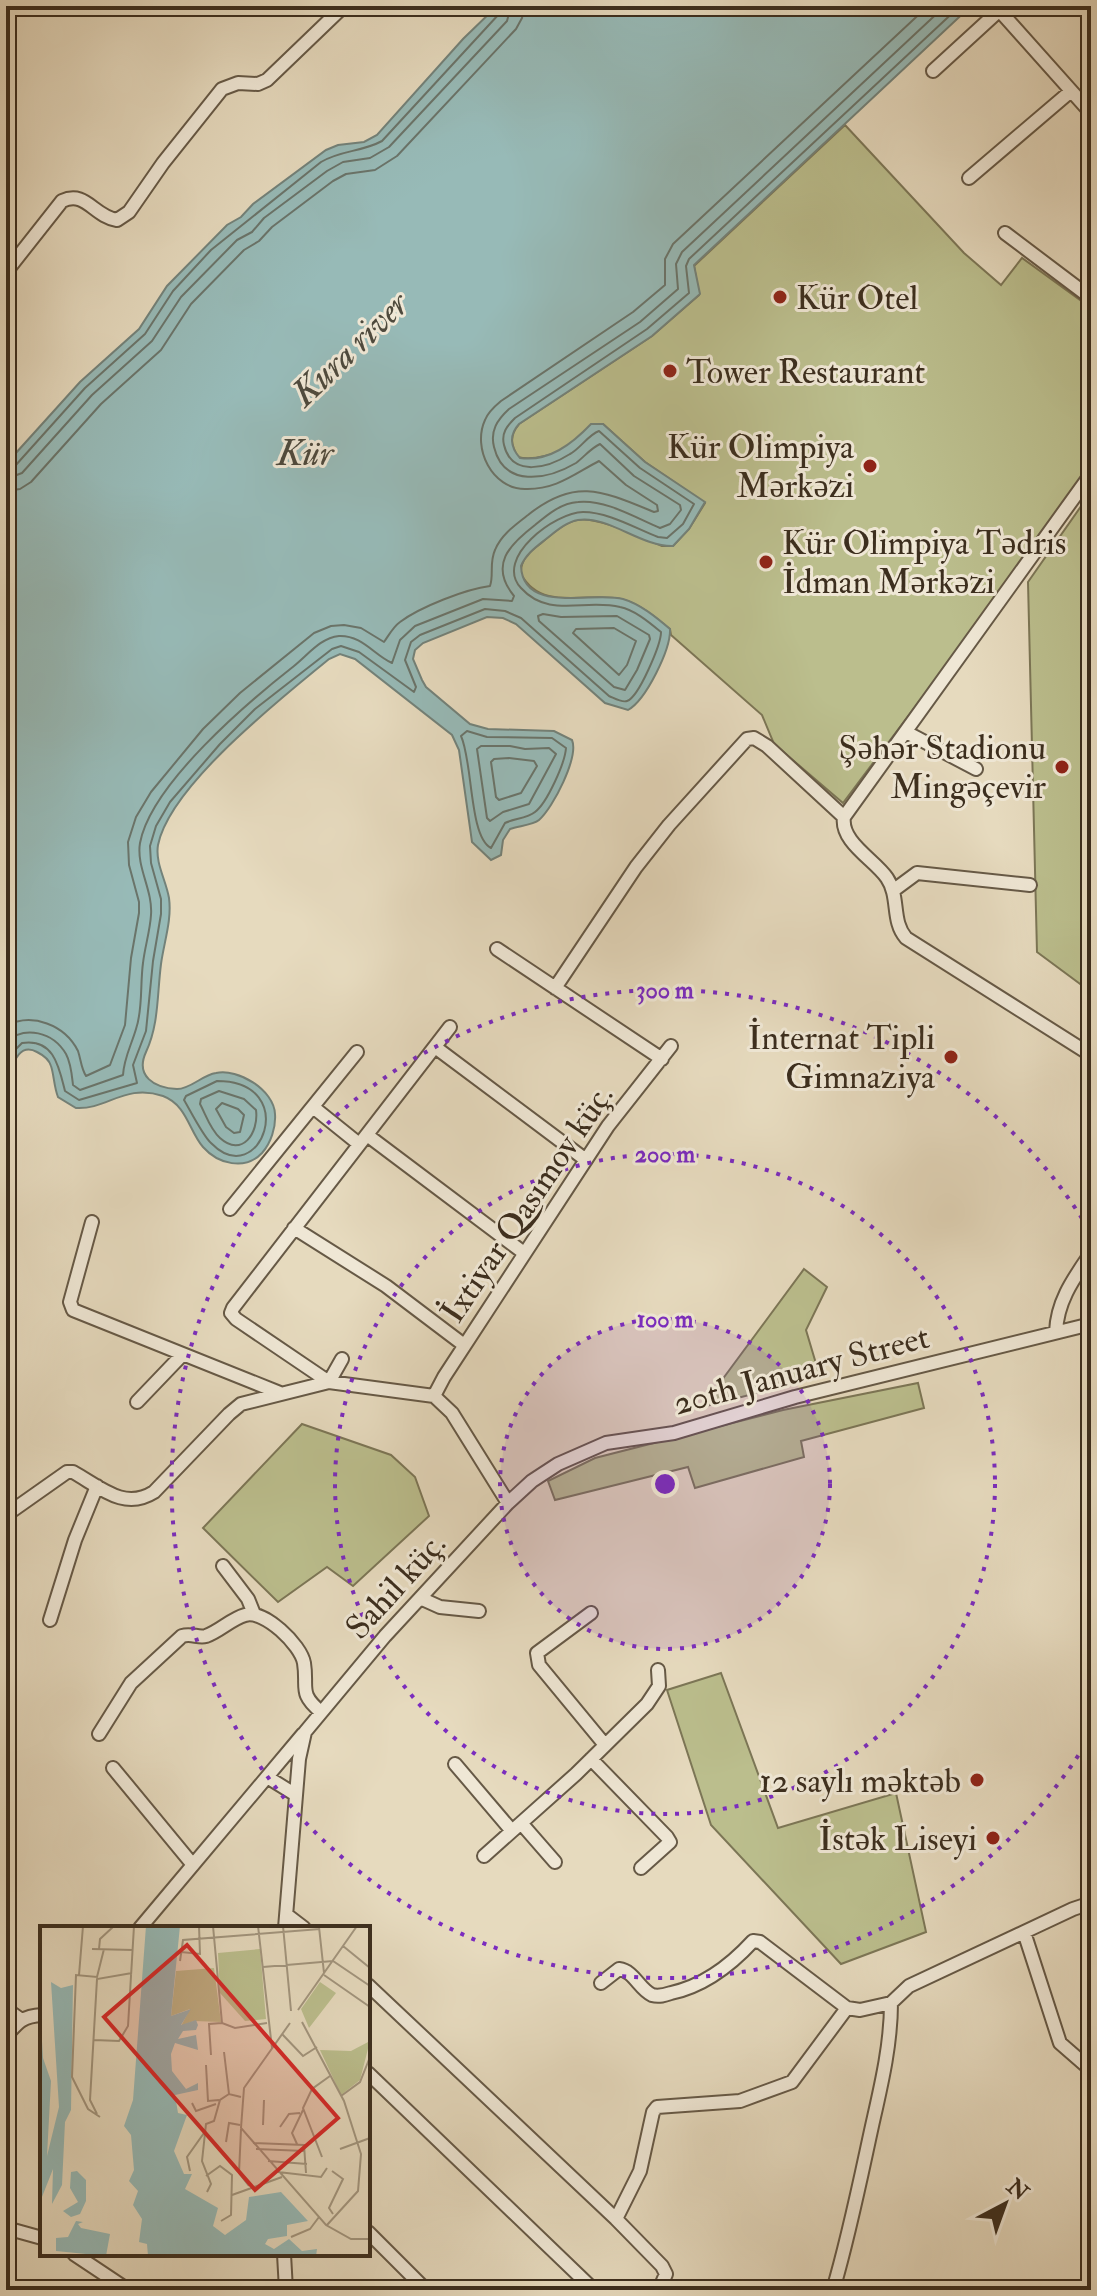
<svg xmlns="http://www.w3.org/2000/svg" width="1097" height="2296" font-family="'IM FELL Double Pica',serif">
<rect width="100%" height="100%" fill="#e6dabe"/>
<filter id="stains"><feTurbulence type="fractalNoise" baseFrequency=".0025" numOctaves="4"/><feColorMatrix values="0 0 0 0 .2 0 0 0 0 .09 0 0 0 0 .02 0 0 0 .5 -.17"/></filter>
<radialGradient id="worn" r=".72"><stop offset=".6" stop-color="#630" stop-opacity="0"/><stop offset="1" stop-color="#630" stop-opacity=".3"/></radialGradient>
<!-- green -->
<path fill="#bbbe8d" stroke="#7c7656" stroke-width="2" d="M845 125 964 253 1001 285 1022 258 1091 308V391L1086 398 1091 408V463L966 639 843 803 774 744 762 715 671 635 670 629C656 618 639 603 621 599 587 591 542 613 521 574 520 560 529 552 540 544 551 535 563 523 577 520 598 516 642 538 662 546H673L689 529 705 503 645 462 603 424C587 424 582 435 570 445 558 454 533 461 518 457 511 445 509 436 519 424L652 336 699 295 694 266Z
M1091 492V992L1037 952 1028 582Z
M804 1269 827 1287 806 1330 820 1377 702 1407Z
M918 1383 924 1408 801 1441 804 1457 695 1488 688 1467 555 1500 548 1481 595 1458 783 1410Z
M302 1424 391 1455 415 1477 429 1516 353 1586 327 1567 278 1602 203 1528Z
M721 1673 778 1828 896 1793 926 1932 841 1964 711 1825 667 1690Z"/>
<!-- water -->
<path fill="#97bab7" stroke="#73827a" stroke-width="2" d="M497 6H971L694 265 700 294 652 336 519 424C509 435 510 447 520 458 549 462 572 444 591 424H603L645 462 705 502 689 529 673 546C641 547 608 515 578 520 566 522 555 532 546 539 536 547 526 554 521 566 523 615 594 591 623 599 640 604 656 617 670 629 671 649 646 700 628 710L605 703 516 624 503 618 487 617 423 643 415 650 413 659 422 680 426 687 470 724 488 729 554 731 572 740C579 757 553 808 539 820 533 825 518 826 510 829L503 840 501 855 491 860 472 842 459 750 452 735 355 659 340 654 329 659C282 698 170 785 158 845 155 863 166 880 169 898 172 920 164 942 161 964 157 995 159 1024 146 1052 135 1076 154 1088 177 1089 191 1089 202 1075 216 1073 238 1068 274 1090 275 1114 276 1127 271 1143 262 1153 245 1171 218 1164 203 1147 189 1131 187 1105 163 1096 125 1083 107 1110 76 1108L58 1097C54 1087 54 1075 51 1066 49 1059 43 1055 37 1052 17 1041 12 1069 6 1082V464L80 382 139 329 167 286 227 225 241 217 253 204 326 150 338 145 364 142 377 135 463 39Z"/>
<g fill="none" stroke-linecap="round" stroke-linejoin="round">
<!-- shore -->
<path stroke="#6a746a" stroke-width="2" d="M6 469 15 466 85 388 145 334 173 291 211 250 321 162C341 150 362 152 382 141L499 14 501 6
M6 479 22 473 92 395 152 341 181 297 237 240 252 232 264 218 327 171 343 162 370 158 389 147 507 21 511 6
M6 491 20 489 31 482 101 404 161 350 191 304 244 250 259 241 272 227 333 181 346 174 375 170 397 156 516 29 522 18 524 6
M543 614 561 617 617 616 649 635 650 639 637 670 625 690 614 687 539 621 538 616Z
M614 628 636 641 627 665 619 675 573 633 576 629Z
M467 731 487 737 552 738 566 748C565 763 547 803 535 812 528 818 513 819 505 823L491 848C469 837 473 762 461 736Z
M510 746 525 749 549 748 556 754 529 804 503 812 490 821 487 818 477 749 481 746Z
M509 758 534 761 537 766 521 793 499 800 496 797 491 762 494 759Z
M6 1026C32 1012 65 1025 78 1051 81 1060 81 1068 86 1076L110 1065 125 1025 131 958 139 913V902L129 865 128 842 136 817 151 792 203 729 240 693 314 633 331 626 344 625 361 628 384 642C389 635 393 627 400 622 420 607 466 589 490 586 494 575 489 563 495 550 501 535 515 525 528 515 575 477 603 491 654 512L658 511 657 505 626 485 599 461C574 474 556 490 525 489 492 489 472 448 485 420 488 412 495 406 501 401L633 312 665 285V259L673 244 928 6
M6 1042C25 1025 53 1032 66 1054 71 1063 72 1076 73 1085L80 1090 123 1075C124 1058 131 1046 136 1029 143 1009 140 984 143 963 145 946 150 931 151 915 153 890 136 867 140 843 151 784 248 702 294 666 308 655 320 638 339 636 362 635 374 655 392 663L400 640 415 626 483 599 512 601 514 596C489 565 509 545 535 525 547 515 561 503 578 502 605 499 636 518 660 528L670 524 681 510 680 505 634 476 600 444C591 448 584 457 576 463 547 480 504 488 494 447 490 431 497 420 509 409L640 322 678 289 676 264 682 252 945 6
M6 1059 22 1043C54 1038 59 1067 65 1091L79 1100 137 1083 133 1065 146 1031 153 961 161 914V899L151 863 150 846 156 826 170 802 220 744 255 709 332 649 341 646 359 652 414 692 416 687 405 660 411 642 420 635 485 609 505 611 521 618 609 696C614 698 622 703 627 701 639 697 661 644 661 632 650 623 635 610 620 607 585 598 549 619 521 588 493 558 556 512 583 512 608 512 635 528 658 537L667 538 683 524 694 504 640 468 599 431C588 435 581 448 570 454 548 468 512 478 504 445 501 433 507 426 515 418L647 329 689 293 686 266 689 259 960 6
M217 1081C302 1081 260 1193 211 1143 203 1136 190 1110 184 1100L186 1096Z
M219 1091 244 1099 256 1110C259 1133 242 1158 220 1138 210 1129 206 1115 200 1104L201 1099Z
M222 1103 238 1109 244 1115 240 1132 234 1133 226 1127 216 1109Z"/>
<!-- minor casing -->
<g stroke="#665946" stroke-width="16">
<path id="minor" d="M999 10 1091 113
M933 71 1004 6
M969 178 1071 91
M1005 233 1091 298
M6 272 62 201C86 190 93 216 117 220L129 212 163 163 222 89 238 83 258 84 267 80 344 6
M1091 474 844 817C840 842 875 860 887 878 900 897 891 921 906 938L1091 1055
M906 732 976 769
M894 890 917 873 1030 885
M497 949 662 1059
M555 988 636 867 669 825 747 739 754 738 767 746 844 817
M435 1047 586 1160
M313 1107 359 1144
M367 1135 524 1253
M230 1209 357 1052
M92 1222 70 1302 73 1310 280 1393
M294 1228 386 1286 464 1345
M1056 1332C1057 1301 1074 1278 1091 1253
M342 1359 329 1382 236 1319 231 1313 233 1308 450 1027
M434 1396 444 1377 608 1126 671 1046
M137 1402 182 1355
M6 1515 67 1472H73C100 1487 124 1511 154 1492L229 1414 241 1404 329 1382 434 1396 452 1413 508 1503
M223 1566 248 1599 254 1614
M420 1598 440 1607 479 1611
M591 1613 537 1653 539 1665 605 1745
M50 1620 75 1540 97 1486
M99 1734 131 1683 182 1636C191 1633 198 1638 206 1636 220 1631 231 1619 245 1615 264 1609 301 1645 304 1663 308 1688 298 1693 321 1712
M591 1759 667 1837 670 1842 641 1868
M455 1764 512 1831
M113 1768 193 1865
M267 1777 296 1795
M521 1823 555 1862
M484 1856 576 1774 647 1704 659 1686 658 1670
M287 1915 304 1928
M140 1928 303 1734
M285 1928 299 1759 305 1732 385 1636 508 1503 532 1481 558 1464 606 1443 674 1433 795 1397 1091 1324
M1024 1932 1060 2043 1091 2070
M601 1983 619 1969C634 1971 639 1989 652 1995 659 1997 665 1995 671 1993 704 1986 730 1966 753 1941L760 1942 847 2008
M368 1985 616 2219 662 2266 666 2274 659 2290
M6 2009 20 2019
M6 2036C18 2022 23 2016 42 2015
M368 2073 594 2290
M616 2219 640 2171 653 2112 657 2107 740 2101 792 2082 847 2008 860 2010 891 2003
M6 2228 42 2238
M368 2232 426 2290
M74 2254 128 2290
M284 2254 286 2290
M833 2290C849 2236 860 2181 872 2126 881 2086 891 2045 891 2003L909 1986 1073 1909 1091 1903"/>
</g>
<!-- minor -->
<use href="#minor" stroke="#efe7d5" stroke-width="12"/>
</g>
<!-- distance rings -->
<circle cx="665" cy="1484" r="165" fill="#7b2cbf" fill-opacity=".12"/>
<g fill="none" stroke="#7b2cbf" stroke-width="4" stroke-dasharray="4 8">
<circle cx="665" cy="1484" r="165"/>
<circle cx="665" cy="1484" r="330"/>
<path d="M1091 1735A494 494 0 1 1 1091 1233"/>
</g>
<!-- markers -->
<g fill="#8f2418" stroke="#efe7d5" stroke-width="3">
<circle cx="780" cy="297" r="8"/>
<circle cx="670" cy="371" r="8"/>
<circle cx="870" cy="466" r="8"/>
<circle cx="766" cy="562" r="8"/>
<circle cx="1062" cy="767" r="8"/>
<circle cx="951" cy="1057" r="8"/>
<circle cx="977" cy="1780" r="8"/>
<circle cx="993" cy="1838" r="8"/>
</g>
<g text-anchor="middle" stroke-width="6" stroke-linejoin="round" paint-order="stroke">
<!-- poi labels -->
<g font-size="34" fill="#3c2e1e" stroke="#efe7d5" text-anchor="end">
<text x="796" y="309" text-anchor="start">Kür Otel</text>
<text x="686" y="383" text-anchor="start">Tower Restaurant</text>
<text x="854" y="458">Kür Olimpiya<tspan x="854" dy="39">Mərkəzi</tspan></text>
<text x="782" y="554" text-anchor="start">Kür Olimpiya Tədris<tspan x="782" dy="39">İdman Mərkəzi</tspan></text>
<text x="1046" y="759">Şəhər Stadionu<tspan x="1046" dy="39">Mingəçevir</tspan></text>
<text x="935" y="1049">İnternat Tipli<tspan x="935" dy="39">Gimnaziya</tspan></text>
<text x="961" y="1792">12 saylı məktəb</text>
<text x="977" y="1850">İstək Liseyi</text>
</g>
<!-- street labels -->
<g font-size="34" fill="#3c2e1e" stroke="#efe7d5">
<text transform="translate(526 1203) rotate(-56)" y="12">İxtiyar Qasımov küç.</text>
<text transform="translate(801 1369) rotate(-15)" y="12">20th January Street</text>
<text transform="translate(395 1585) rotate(-48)" y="12">Sahil küç.</text>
</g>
<!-- water labels -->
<g font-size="36" font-style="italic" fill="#4e4a3d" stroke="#efe7d5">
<text transform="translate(349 348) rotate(-44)" y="13">Kura river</text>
<text x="305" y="465">Kür</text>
</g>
</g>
<!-- overview -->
<g transform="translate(40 1926)">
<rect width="330" height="330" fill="#e6dabe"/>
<path d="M220 23 226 93 205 95 180 67 178 27ZM174 42 181 96 154 95 141 100 150 83 131 90 136 45ZM280 56 296 67 269 102 261 83ZM330 115 320 154 301 169 280 124 311 125Z" fill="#bbbe8d"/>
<path d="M106 0H140L131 90 151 83 141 99 156 94 158 99 156 104 143 105 138 113 156 109 158 124 135 117 131 128 132 145 146 163 158 157V164L135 169 138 187 147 189 134 225 144 248H152L145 263 178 282 173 300 185 309 206 294 209 271 241 266 268 295 247 299V310L228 313 225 318 234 323 249 313 262 325 277 323 276 330H108L107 318 99 316 102 293 93 279 98 265 89 255 94 244 91 209 84 200 93 174ZM11 56 21 62 33 59 31 184 25 196 22 259 12 278 13 243 0 276V82L3 132 11 155 7 230 19 181ZM37 245 46 254V275L40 288 31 291 23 285 38 276 30 262 31 246ZM36 295 43 296 38 298 41 302 70 308 66 330 16 325V312L28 311Z" fill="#97bab7"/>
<path fill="none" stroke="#a2957e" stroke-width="2" d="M173 0 182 97 195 102 227 97M218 0 232 122M243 0 251 85M279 1 284 47M303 20 330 42M52 23 93 24M59 23 60 13 74 0M141 26 160 28 159 0M140 35 143 14 280 3M223 41 293 35 330 60M39 49 43 0M284 49 330 81M258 84 317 0M262 96 304 175 321 228 318 265 287 299M250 97 204 162 201 202 286 299 311 313H330M242 108 263 130 277 121M54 114 79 115 88 100 94 0M184 126 189 168M171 129 169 98 182 97M166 139 168 175 179 174M301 170 320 156 330 131M152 177 156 185 176 178M57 188 50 174 57 53 92 47M60 191 48 183 32 151 36 49 57 51 64 23M223 199 224 174M240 201 249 188 260 187M201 203 199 247 209 260M186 216 189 197 200 199M213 217 264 219 266 247M257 218 252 207 263 184M216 223 265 225M300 223 330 212M282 231 263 182 272 163 290 150M228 235 267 238M150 245 147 231 164 207M292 245 303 253 289 282 293 288M238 246 281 251 287 242M166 250 180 240 192 249 191 289 181 295M167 266 171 258 162 235 166 198 174 195 180 174 189 168 201 171M192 269 242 251M251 311 270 303 279 291"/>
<path fill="#d62828" fill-opacity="0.15" stroke="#d62828" stroke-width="4" d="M147 19 298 192 215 264 64 91Z"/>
<rect width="330" height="330" fill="none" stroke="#3c2e1e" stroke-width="4"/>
</g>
<circle cx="665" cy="1484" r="12" fill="#7b2cbf" stroke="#efe7d5" stroke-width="4"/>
<g font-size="24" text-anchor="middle" font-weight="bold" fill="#7b2cbf" stroke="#efe7d5" stroke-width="6" stroke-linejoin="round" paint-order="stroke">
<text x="665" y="998">300 m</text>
<text x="665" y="1162">200 m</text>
<text x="665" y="1327">100 m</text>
</g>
<!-- margin -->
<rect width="1097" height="2296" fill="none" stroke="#e6dabe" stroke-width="32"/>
<rect x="8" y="8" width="1081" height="2280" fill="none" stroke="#3c2e1e" stroke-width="4"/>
<rect x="16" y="16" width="1065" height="2264" fill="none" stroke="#3c2e1e" stroke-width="2"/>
<!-- north arrow -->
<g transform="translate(1005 2204) rotate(41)" stroke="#efe7d5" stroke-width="6" paint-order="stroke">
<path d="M0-6L14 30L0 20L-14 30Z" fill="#3c2e1e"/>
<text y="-12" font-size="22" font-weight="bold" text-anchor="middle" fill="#3c2e1e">N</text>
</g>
<rect width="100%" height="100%" filter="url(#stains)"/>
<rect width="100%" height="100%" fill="url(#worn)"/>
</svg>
